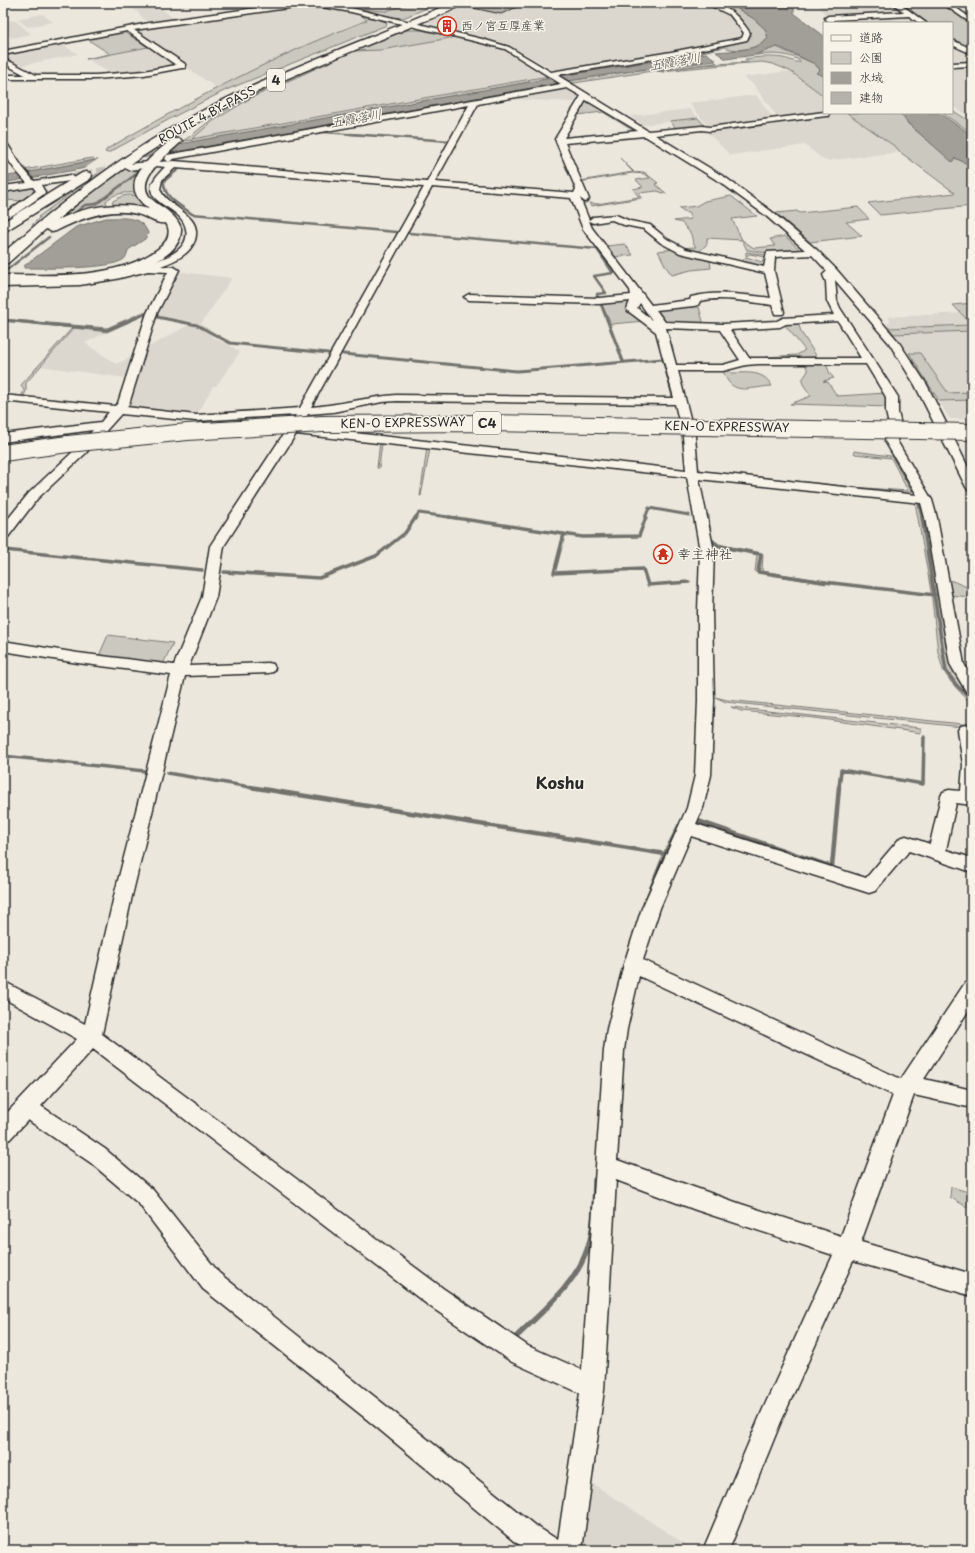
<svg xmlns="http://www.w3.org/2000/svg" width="975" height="1553" font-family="'Playpen Sans','Klee One',sans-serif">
<rect width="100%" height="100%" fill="#ebe7dd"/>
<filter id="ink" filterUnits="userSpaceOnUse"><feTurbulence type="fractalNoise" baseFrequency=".025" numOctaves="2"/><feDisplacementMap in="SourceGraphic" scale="8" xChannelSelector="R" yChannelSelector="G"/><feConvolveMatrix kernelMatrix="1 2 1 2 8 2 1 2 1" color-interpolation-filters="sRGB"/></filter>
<g filter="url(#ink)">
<!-- built -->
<path fill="#dbd7ce" d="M128 3H155L174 19 148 23Z
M311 3H412L394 10 379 12Z
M471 3H704L728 13 745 34 744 38 710 46 557 72 522 52 505 45 428 24 432 20Z
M859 3H891L902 12 901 13 826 17 819 5Z
M292 7H314L334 9 361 15 368 20 303 47 217 88 132 30Z
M42 14 53 22 28 27 17 19Z
M905 16H908L918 23H836L834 20Z
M12 20 16 21 31 34 11 38 3 29V21Z
M456 37 505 50 544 76 192 139 213 121 251 98 354 51 381 50Z
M61 44 78 54 19 66 3 58V55Z
M952 45 972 55V62L952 64Z
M148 47 175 66 143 72 113 75 87 59Z
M972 65V119L952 106V67Z
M790 71 824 96V113L779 119 753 84 743 77Z
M566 87 581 96 579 101 575 100 574 102 502 99Z
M756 95 773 118 771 120 709 127 689 103Z
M690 109 698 118 643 125 630 116Z
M842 113H847L897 148 900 152 825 161 805 145 730 155 705 130Z
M182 272 232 278 201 324 217 334 211 337 228 344 240 352 216 386H213L200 410 195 416 124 407 143 350 194 322 153 315 175 274Z
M972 303V419H950L910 355 886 324 891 322 888 317 961 313 953 305Z
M74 328 107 332 85 343 116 364 134 356 125 378 40 366Z
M590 1482 694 1550H582Z"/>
<!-- green -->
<path fill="#cbc8bf" stroke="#7b7a75" d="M412 3H439L403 18 393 17 353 9 386 11Z
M900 3H943L972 23V49L952 39V23H928Z
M724 6 729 8H736L754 19 765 29 768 38C760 48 736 53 725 47L702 52 704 54 691 57 560 76 558 74 682 53 747 40 750 38C750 24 732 13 722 7Z
M361 15 383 21 386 22 387 25 226 90 177 115 108 153 105 152 107 149C170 112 235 77 302 47 324 37 346 29 367 20Z
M406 30H421L456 37 381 50 354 51 251 98 213 121 192 139 548 76 552 78 194 142 191 140 183 141 192 135 218 114 275 85 321 64Z
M124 32 148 47 86 59 110 54 87 39Z
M776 47 815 64 820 70 817 73 824 76V96L790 71 773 64 762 62 723 65 662 71 664 72 657 71 700 65 748 62 745 59C758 57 770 56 783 58 790 59 794 63 801 62 789 52 770 54 755 55Z
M714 61 717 63 652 71 574 83 568 81 631 71Z
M559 83 562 84 176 155 172 153Z
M589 101 637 131 638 132 637 133 603 112 577 115 585 102Z
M952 110 972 123V133L942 113H952Z
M847 113H900L908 124 952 161 955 158 972 166V206L880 215 868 203 955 193 900 152 897 148Z
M698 118 705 126 676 128 670 121Z
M92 158 95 160 25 173 24 170Z
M620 158 635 173 644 172 658 183 655 184 667 194 657 191 639 193 641 198 591 206 589 203 597 204 639 197 633 189 643 187 636 180 650 178 645 174 632 173 580 182V181L633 172Z
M116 167 31 230 35 226 32 225 40 217H38L102 170Z
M142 167 137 193C126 192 114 193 106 201L107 206 59 222 35 237 68 209 107 180 109 181 126 168 136 169Z
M29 185 38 190 22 201 3 200V189Z
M129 195 140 196 156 210 114 206 112 205 113 201 122 196Z
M731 196 757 216 732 219 742 240 754 248 775 246 770 239 785 236 801 251 768 253 747 250 742 240 707 238V244L700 251 702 255 678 248 696 247 693 243 691 234 682 223 674 221 691 219 689 214 679 208 696 206 705 201Z
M858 207 869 219 846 222 862 236 810 242 776 213 797 211 800 213Z
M625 244 633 255 611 257 606 246Z
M674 249 710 260 711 268 691 270 672 275 666 267 658 251Z
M746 252 767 255V268L740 263 746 257 762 262 765 257 750 254 746 256Z
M626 300 630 302 645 321 611 324 601 303Z
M972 303V331L894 334 889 328 972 325 953 305Z
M699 307 704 325 666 324 654 308Z
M141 313H146L145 315 107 332 74 328 26 383V391L23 398 22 395 24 390 21 386 22 384 72 328 3 321V319L107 328Z
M790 322H798L801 332 817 357 764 359 765 357 797 355 805 350 785 325Z
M909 353H920L948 393 972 392V400L939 401Z
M804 361H825L830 374 834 378 823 381 828 382 837 396 887 393 890 407 790 404 811 396 803 384 802 380 808 371Z
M728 369 731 373C748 373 763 370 772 386 750 387 731 398 723 370Z
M380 441 494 454 493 456 430 449 421 496H420L427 448 382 443 379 468H377Z
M854 451 898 457 917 490 914 494 909 495 701 472 698 471V467L702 471 853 487 908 491 891 458 855 454Z
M703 476 918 500 923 502 927 509 952 663 959 677 972 692V705L951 682 943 670 938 652 931 591 915 502 708 478 700 479 702 514 709 515 711 538 719 544 763 554 762 571 827 581 826 584 755 572 757 555 709 546 702 514 698 479Z
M945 578 972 589V597L948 595Z
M108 635 173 643 162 666 98 658Z
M715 697 727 700 972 725V728L726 702Z
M731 707 921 728V733L815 718 741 711Z
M951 1187 972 1193V1210L950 1197Z"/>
<!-- water -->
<path fill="#a29f98" stroke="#72716c" d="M729 3H747L763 6 775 3H794L796 5 794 9V13L824 36V76L816 73 820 70 815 64 779 47H776L755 55 726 59 716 52C731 50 758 52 768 38L765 29 754 19Z
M706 53 716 60 631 71 568 81 560 76Z
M552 78 559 83 170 153 179 144Z
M900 113H939L972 135V166L955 158 952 162 908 123Z
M167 147 158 155 3 183V177Z
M106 218C123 218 141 215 148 233L145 239 128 250C127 253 127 256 124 259 111 270 43 268 24 268V266L76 227Z"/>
<!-- pier -->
<path fill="#ebe7dd" d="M134 151 110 166 79 172 103 156Z"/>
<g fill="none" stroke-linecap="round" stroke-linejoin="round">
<!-- stream-far5 -->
<path stroke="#72716c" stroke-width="2" d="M942 3 958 14
M3 4 13 3
M960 16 972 24
M319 132 365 135"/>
<!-- stream-far4 -->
<path stroke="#72716c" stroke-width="2.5" d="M350 134 450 141
M181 167 164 181C163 198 180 205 192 214L396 232
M72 215 85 205 96 204 135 175 139 169
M409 233 597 249 613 273 594 276 606 293 597 294 598 298
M3 273 49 237"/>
<!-- stream-far3 -->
<path stroke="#72716c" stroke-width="3" d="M601 304 623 361
M157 317 197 325 230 343 328 353
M3 320 107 330 144 314
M343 354 517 371 663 359 673 396
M894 458 912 490
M919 504 922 518
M415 518 419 513 456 518
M645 518 649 508 689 515"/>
<!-- stream-far2 -->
<path stroke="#72716c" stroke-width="3.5" d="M449 517 583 537 639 536 646 517
M922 517 946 671 957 686 972 699
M564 534 554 573 643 569 648 585 689 582
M709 538 719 546 761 554 758 572 824 582 935 595
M4 550 202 570
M224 572 319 578 376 556 405 533 416 517
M3 756 145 771
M167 773 256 788
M839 788 841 770 923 784 924 737"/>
<!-- stream-far1 -->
<path stroke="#72716c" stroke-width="4.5" d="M250 787 665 854 679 826
M698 821 832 867 839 787
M646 901 665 854"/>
<!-- stream -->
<path stroke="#72716c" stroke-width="5.5" d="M513 1340C540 1313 574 1287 587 1250 595 1228 594 1203 595 1180"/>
</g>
<!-- building -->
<path fill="#b5b2ab" stroke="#2b2b2b" d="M473 3H526L501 14 473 8Z"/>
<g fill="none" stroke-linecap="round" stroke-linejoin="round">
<!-- minor-tunnel -->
<path stroke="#c5c1b9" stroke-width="9" stroke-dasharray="9 4.5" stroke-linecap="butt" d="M71 178 126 167"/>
<!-- minor casing -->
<g stroke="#2b2b2b" stroke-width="3">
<path id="minor" d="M292 3H322L351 8 482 39 509 47 551 72 671 52 742 38 744 33 730 15 705 3C726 3 739 16 750 33L747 40 671 56 557 75 648 131 702 126 710 127 824 112 829 113V116H826L710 131 702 130 655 135 726 178 771 211 817 250 836 269 898 341 927 385 972 475V491L968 490 966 487 915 385 889 343 835 280 837 301 840 308 898 397V412L901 425 897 441 932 500 937 518 964 664 972 677V694L967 693 950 664 925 518 921 503 699 479 714 551 712 612 714 701 711 775 703 808 696 824 866 878 900 838 906 836 930 844 941 796 943 792 949 790 961 791 963 765 958 730 961 726 972 724V805L956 803 946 850 972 858V872L909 851 875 891 869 893 691 836 660 908 643 960 901 1079 965 983 972 981V1005L924 1079 972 1090V1108L914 1095 861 1242 972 1274V1296L853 1261 780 1424 729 1550H703L763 1409 833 1255 696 1210 616 1180 604 1390 582 1550H528L515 1542 369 1421 203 1289 139 1204 91 1163 28 1120 10 1139 3 1142V1117L77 1039 3 998V981L85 1024 114 896 171 675 78 663 3 651V641L78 653 174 665 202 597 210 546 296 415 196 421 121 414 85 454 37 499 8 537 3 538V525L29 493 77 448 93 430 3 442V434L101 422 109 412 3 401V395L115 406 118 403 147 313 168 272 148 271 116 279 80 285 3 287V281C55 281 106 280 156 261 170 256 190 248 186 229 182 202 126 204 165 167L157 166 156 164 157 162 174 161 427 182 469 105 173 159 169 162 165 159 167 155 561 84 505 49 478 42 351 12 322 7 302 6 134 30 185 64V68H182L144 75 96 79H3V75H25L3 63V58L36 75H96L144 71 176 65 127 31 3 55V51L149 23ZM567 88 581 96 555 139 576 189 574 193 435 182 478 104ZM586 100 638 131 564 138ZM645 136 720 182 765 215 805 250 767 252 764 267 686 249 667 239 650 225 630 221 616 215 593 217 589 220 580 198 585 202 589 199 565 143ZM175 168 424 187 300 408 196 415 126 407 129 404 157 313 179 270 174 267 161 266C174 261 190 255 195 240 203 213 167 209 160 189L162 180ZM432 187 571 198 583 229 630 290 631 295 599 298 469 294 464 297 469 300 599 304 630 301 627 309 628 311 656 332 674 398 396 395C367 397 340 405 311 407ZM612 220 624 225 644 229 661 243 680 253 765 273 771 298C744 295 718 290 691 297L690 300 651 305 592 228 589 221 593 223ZM812 255 827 271 823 275 826 282 827 301 834 315 783 318 777 321 723 324 665 322 656 310 694 306 698 305 700 301C724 296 748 302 772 305L775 314H783L784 312 774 271 775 257ZM640 303 652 320 637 308ZM838 321 861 358H749L730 330 780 327 786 324ZM666 328 720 330 740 360 723 365H676ZM758 364H866L886 397V412L889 425 885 441 917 495 698 471 695 437 678 371H723L746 365ZM396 401 675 404 683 437 686 470 300 427 308 414 333 412 382 402ZM296 434 687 477 700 551 698 612V701L695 775 687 808 642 908 624 964 607 1029 604 1050 582 1370 528 1346 444 1289 102 1034 132 896 185 676 268 673 273 672 275 668 273 664 268 663 189 666 216 597 224 546ZM639 976 893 1095 841 1236 741 1204 617 1160 624 1050 627 1029ZM93 1049 428 1305 512 1362 580 1393 558 1540 533 1524 385 1405 219 1273 153 1190 105 1149 41 1106Z
M892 3H899L926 23H919L909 16 833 20 835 23H829L825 18 828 16 904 12Z
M942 3H949L972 19V24Z
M952 40 972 49V54L952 45Z
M972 62V66L952 67V63Z
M3 142H6L23 168 34 181 71 175 75 178 71 181 41 185 45 192 44 194 17 213 3 219V213L11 209 36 191 33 187 3 192V186L27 183C16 171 3 157 3 142Z
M149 162 152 163 153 165 152 167 129 170 125 167 129 164Z"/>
</g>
<!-- highway casing -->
<g stroke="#2b2b2b" stroke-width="3">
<path id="highway" d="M451 3H462C455 11 432 18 422 22 371 44 319 64 268 87 192 121 120 167 56 221 84 206 118 201 149 209 114 183 150 158 172 139H180L182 141 180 143C165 157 129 183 155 202 166 210 176 215 181 228 182 243 170 254 157 261 109 286 55 283 3 283V275C51 275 117 280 158 249 167 242 172 233 166 223 156 225 147 216 137 214 110 207 81 218 56 231L52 232 46 229 8 263 3 264V253C64 200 129 149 202 111 282 69 368 40 451 3Z
M86 172 90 173 92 176 90 179 7 230 3 231V222L82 173Z"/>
</g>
<!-- minor -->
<use href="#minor" fill="#f7f3e8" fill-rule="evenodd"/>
<!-- highway -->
<use href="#highway" fill="#f7f3e8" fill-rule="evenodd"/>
<!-- highway-bridge casing -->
<g stroke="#2b2b2b" stroke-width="18" stroke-linecap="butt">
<path id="highway-bridge" d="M3 453 68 444 187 432 323 424 485 423 972 432"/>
</g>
<!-- highway-bridge -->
<use href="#highway-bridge" stroke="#f7f3e8" stroke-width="16"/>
</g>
</g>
<!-- icons -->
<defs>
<g id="building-ring" transform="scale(1)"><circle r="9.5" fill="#f7f3e8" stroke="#c8321e" stroke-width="1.5"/><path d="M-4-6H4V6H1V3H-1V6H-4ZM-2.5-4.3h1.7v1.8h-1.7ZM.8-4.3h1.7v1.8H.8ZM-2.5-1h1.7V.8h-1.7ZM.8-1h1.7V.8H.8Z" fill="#c8321e"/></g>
<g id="temple-ring" transform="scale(1)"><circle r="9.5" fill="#f7f3e8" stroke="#c8321e" stroke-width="1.5"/><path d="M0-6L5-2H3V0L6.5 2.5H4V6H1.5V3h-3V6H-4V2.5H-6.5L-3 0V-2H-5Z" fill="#c8321e"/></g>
</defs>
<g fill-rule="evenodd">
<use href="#building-ring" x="447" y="26"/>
<use href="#temple-ring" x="663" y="554"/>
</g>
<g text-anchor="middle" stroke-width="3" stroke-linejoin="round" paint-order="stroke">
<!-- far-poi labels -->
<g font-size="12" fill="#2b2b2b" stroke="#f7f3e8" text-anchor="start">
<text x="461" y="30">西ノ宮互厚産業</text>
</g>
<!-- far-street labels -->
<g font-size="12" fill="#2b2b2b" stroke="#f7f3e8">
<text transform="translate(207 115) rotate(-28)" y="4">ROUTE 4 BY-PASS</text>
<text transform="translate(403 423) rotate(-1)" y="4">KEN-O EXPRESSWAY</text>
<text transform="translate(727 427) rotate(1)" y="4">KEN-O EXPRESSWAY</text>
</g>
<!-- far-water labels -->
<g font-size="13" font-style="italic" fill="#555451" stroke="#f7f3e8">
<text transform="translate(675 61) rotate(-10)" y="5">五霞落川</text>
<text transform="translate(356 118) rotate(-10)" y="5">五霞落川</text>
</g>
<!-- shield labels -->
<g fill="#f7f3e8" stroke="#686764" stroke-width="1">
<rect x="267" y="69" width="18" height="22" rx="3"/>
<rect x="473" y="412" width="28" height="22" rx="3"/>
</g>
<g font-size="13" font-weight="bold" fill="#2b2b2b">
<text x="276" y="85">4</text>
<text x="487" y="428">C4</text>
</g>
<!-- poi labels -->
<g font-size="14" fill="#2b2b2b" stroke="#f7f3e8" text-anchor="start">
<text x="677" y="559">幸主神社</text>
</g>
<!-- quarter labels -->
<g font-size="16" font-weight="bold" fill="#2b2b2b" stroke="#f7f3e8">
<text x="560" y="789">Koshu</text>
</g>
</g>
<!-- margin -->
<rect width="975" height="1553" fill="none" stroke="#f7f3e8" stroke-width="16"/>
<rect x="8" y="8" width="959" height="1537" fill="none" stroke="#2b2b2b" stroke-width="1.5" filter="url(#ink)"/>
<!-- legend -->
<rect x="823" y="22" width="130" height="92" fill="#f7f3e8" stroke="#a5a39c"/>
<rect x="831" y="35" width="20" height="6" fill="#f7f3e8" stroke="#a5a39c"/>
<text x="859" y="42" font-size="12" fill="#2b2b2b">道路</text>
<rect x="831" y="52" width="20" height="12" fill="#cbc8bf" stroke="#a5a39c"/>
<text x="859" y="62" font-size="12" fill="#2b2b2b">公園</text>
<rect x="831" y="72" width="20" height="12" fill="#a29f98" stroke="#a5a39c"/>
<text x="859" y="82" font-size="12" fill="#2b2b2b">水域</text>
<rect x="831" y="92" width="20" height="12" fill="#b5b2ab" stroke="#a5a39c"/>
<text x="859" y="102" font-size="12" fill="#2b2b2b">建物</text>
</svg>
